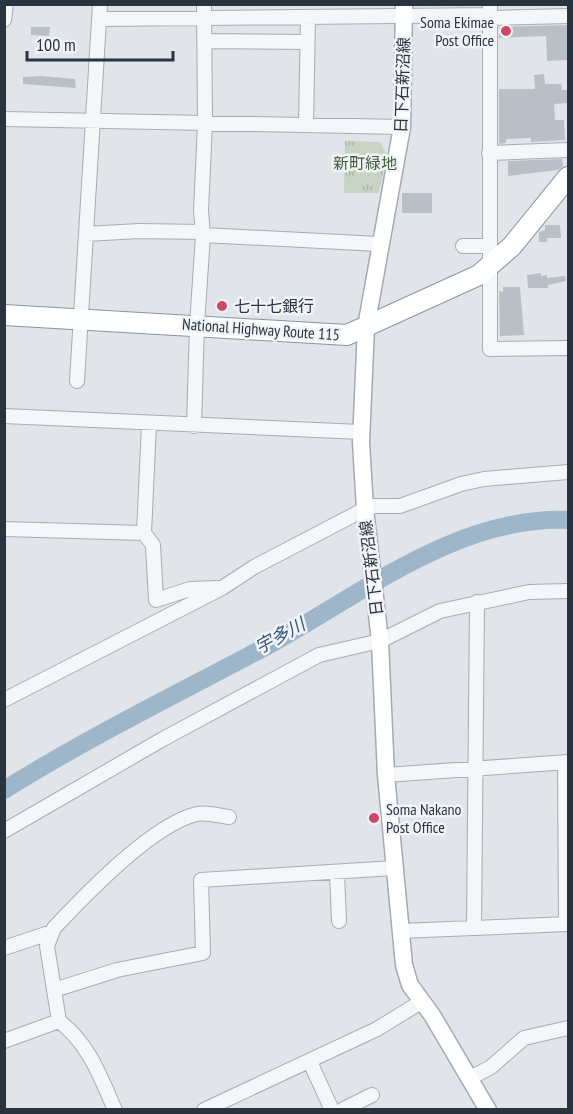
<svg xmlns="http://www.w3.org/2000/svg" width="573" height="1114" font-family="'PT Sans Narrow','Noto Sans JP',sans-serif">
<defs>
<pattern id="park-tufts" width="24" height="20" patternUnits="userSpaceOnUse" patternTransform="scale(1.5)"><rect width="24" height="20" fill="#c8d4c3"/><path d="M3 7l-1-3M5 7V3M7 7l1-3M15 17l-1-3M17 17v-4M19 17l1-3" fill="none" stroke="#acb7a9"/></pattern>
</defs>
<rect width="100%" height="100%" fill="#e1e5ea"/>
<!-- park -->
<path fill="url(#park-tufts)" d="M345 141 380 142 387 155 379 193H344Z"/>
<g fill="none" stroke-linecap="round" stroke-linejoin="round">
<!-- river -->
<path stroke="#9db6c9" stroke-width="18" d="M4 790C89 737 179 693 267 646 361 595 456 516 568 520"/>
</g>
<!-- building -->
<path fill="#b9bfc7" d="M568 25V60L547 61 546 36 499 38V27Z
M31 27H50L49 36 31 35Z
M544 74 545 84H561L562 90H568V103L554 104 555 120H564L565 140 531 142V138L506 139V143L499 144V89H535L534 75Z
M41 76 75 79 76 88 23 84V77Z
M562 159 563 166 558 170 508 176V161Z
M402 193H432V213H402Z
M545 225H560L561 238H547V242H539V232L545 230Z
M541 273V276L547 275V278L565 276 566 281 548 285V288H528L527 275Z
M503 287H520L524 335 500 336 499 291 503 292Z"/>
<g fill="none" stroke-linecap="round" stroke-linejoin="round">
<!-- minor casing -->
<g stroke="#a6acb4" stroke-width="16">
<path id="minor" d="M490 4V349L568 348
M490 18 568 16
M99 19 490 15
M4 20 6 4
M205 41 307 42
M4 119 402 127
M306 125 308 18
M489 153 568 150
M86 234 139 231 203 232
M203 235 379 244
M463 246H490
M77 381 100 4
M4 416 361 432
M149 424 144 533 153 545 156 600 190 589 218 588
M194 426 197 325 203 235 201 211 205 124 204 4
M4 529 144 533
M4 700 222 588 254 567 365 509 374 506H400L461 484 484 479 568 472
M565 762 566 924
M386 775 568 762
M4 831 163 739 319 655 380 641 440 611 529 592 568 591
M337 873 339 921
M474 928 477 602
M400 931 568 924
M4 948 52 932
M54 990 117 970 203 953 201 880 394 868
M4 1041 59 1021
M310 1062 332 1110
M470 1078 491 1067 524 1038 568 1028
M115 1110C100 1076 89 1044 59 1021L47 946 54 928C86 894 153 824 197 814 207 812 219 816 229 817
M204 1110 377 1029 421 1002
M342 1110 372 1095"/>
</g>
<!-- major casing -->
<g stroke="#a1abb5" stroke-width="19">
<path id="major" d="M404 4 402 127 366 327 361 442 365 509 380 641 386 775 404 965 410 985 432 1015 488 1110"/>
</g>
<!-- highway casing -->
<g stroke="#8994a0" stroke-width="22">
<path id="highway" d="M4 315 347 335 479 275 512 246 568 177"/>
</g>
<!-- minor -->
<use href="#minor" stroke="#f4f6f8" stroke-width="14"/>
<!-- major -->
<use href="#major" stroke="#fff" stroke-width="16"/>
<!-- highway -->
<use href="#highway" stroke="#fff" stroke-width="20"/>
</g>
<!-- markers -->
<g fill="#cd4966" stroke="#f1f4f7" stroke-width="2">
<circle cx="506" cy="31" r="6"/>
<circle cx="222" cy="306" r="6"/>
<circle cx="374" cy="818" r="6"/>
</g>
<g text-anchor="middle" stroke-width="5" stroke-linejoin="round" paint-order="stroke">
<!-- poi labels -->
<g font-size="16" fill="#2a3441" stroke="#f1f4f7" text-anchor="start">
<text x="494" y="28" text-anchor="end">Soma Ekimae<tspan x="494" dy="18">Post Office</tspan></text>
<text x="234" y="312">七十七銀行</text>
<text x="386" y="815">Soma Nakano<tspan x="386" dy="18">Post Office</tspan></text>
</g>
<!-- street labels -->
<g font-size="16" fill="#2a3441" stroke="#f1f4f7">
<text transform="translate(402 85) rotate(-88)" y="6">日下石新沼線</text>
<text transform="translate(261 329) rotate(4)" y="6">National Highway Route 115</text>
<text transform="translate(371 568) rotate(-97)" y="6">日下石新沼線</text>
</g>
<!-- park labels -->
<g font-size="16" fill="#415d37" stroke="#f1f4f7">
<text x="365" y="169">新町緑地</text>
</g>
<!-- water labels -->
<g font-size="18" font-style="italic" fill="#345675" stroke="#f1f4f7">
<text transform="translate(280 636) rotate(-29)" y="6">宇多川</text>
</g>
</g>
<!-- border -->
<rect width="573" height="1114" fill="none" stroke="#2a3441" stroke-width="12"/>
<!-- scale -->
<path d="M27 51v9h146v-9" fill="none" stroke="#2a3441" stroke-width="3"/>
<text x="36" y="51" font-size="18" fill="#2a3441" stroke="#f1f4f7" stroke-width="4.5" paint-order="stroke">100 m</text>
</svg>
